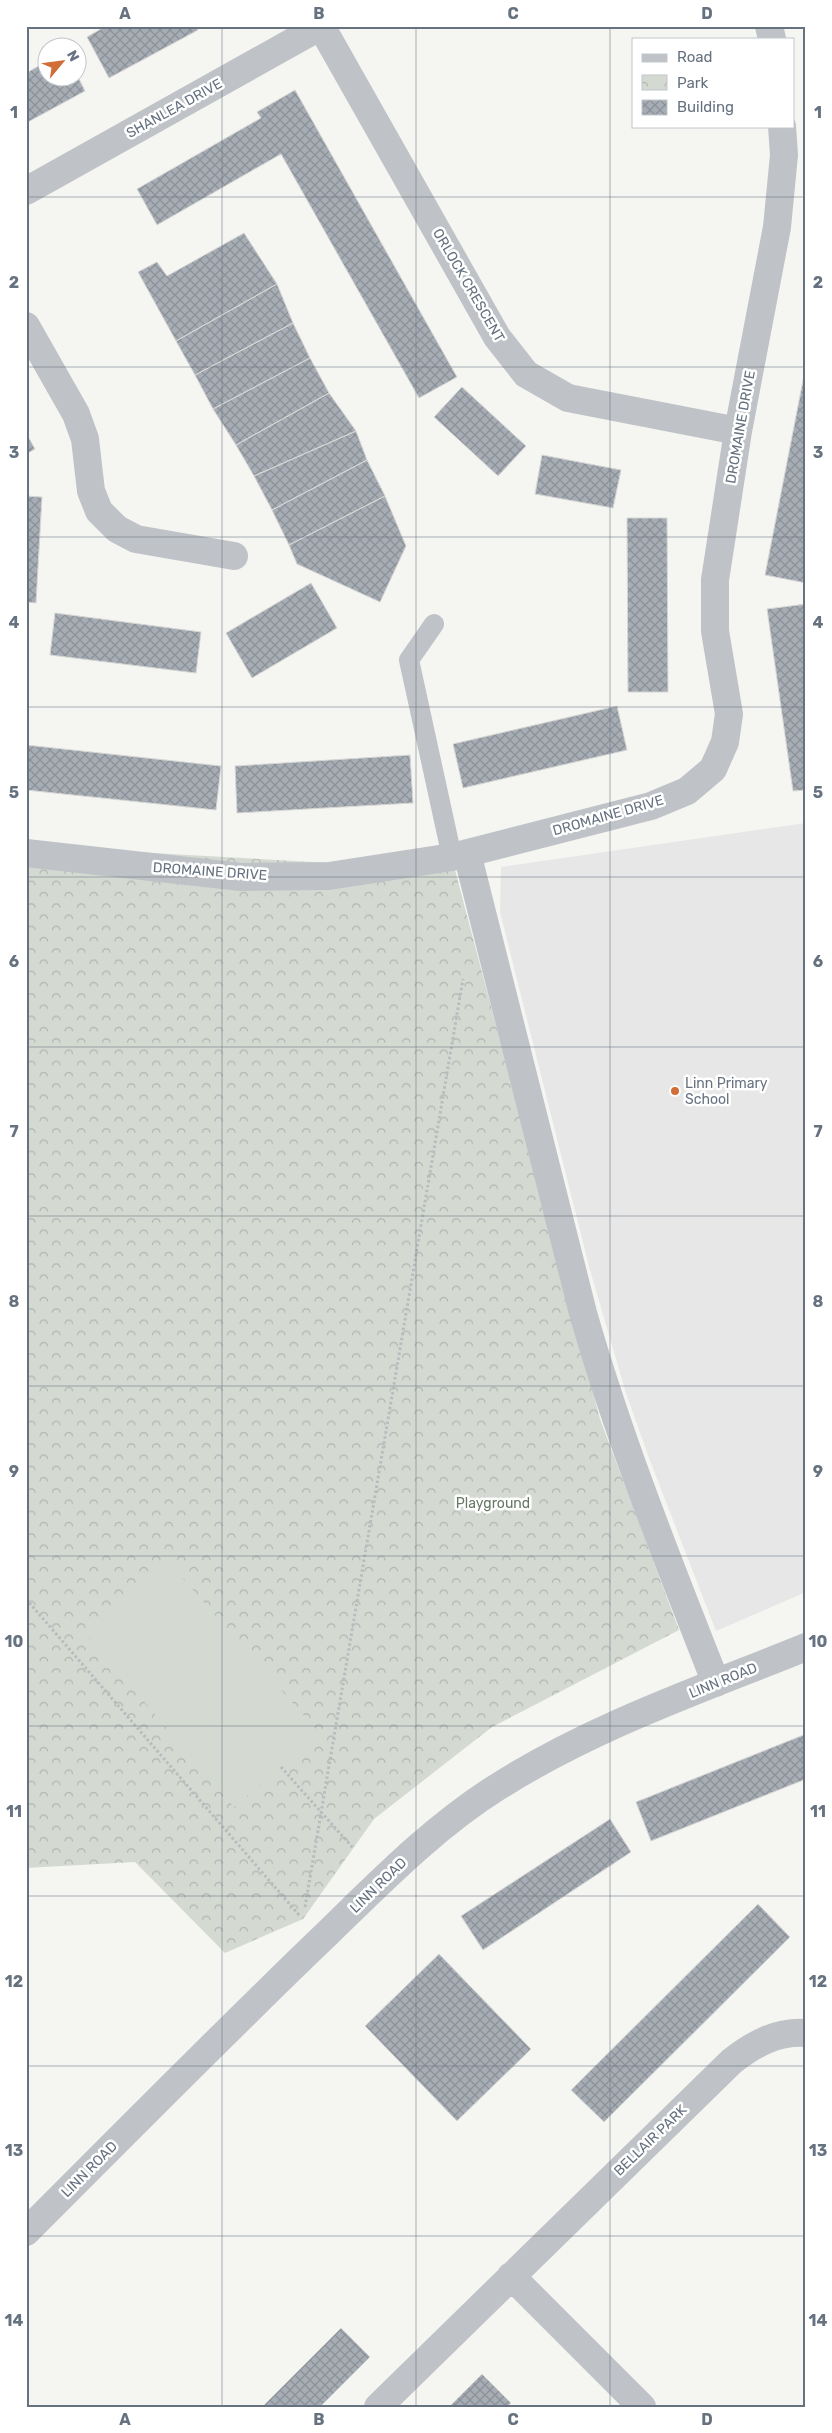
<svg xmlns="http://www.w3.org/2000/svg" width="832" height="2433" font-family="Rubik,sans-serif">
<defs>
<pattern id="park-crowns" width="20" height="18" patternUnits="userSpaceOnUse" patternTransform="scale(1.25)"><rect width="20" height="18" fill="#d4dad2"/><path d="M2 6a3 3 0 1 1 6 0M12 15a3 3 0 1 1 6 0" fill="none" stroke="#b0b5b0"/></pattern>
<pattern id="building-cross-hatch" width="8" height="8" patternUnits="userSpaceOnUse" patternTransform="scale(1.25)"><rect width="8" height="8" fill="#a7adb4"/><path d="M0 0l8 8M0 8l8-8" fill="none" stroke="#8c9198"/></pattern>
</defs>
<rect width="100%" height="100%" fill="#f5f5f2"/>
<!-- built -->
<path fill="#e6e7e6" d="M806 823V1592L716 1631 649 1458 626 1393 590 1270 500 912 501 867Z"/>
<!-- park -->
<path fill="url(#park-crowns)" d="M26 846 455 870 600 1419 679 1630 492 1727 374 1819 303 1919 225 1953 135 1862 26 1868Z"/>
<!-- pitch -->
<path fill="#d4dad2" d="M170 1564 320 1734 234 1807 84 1631Z"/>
<!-- building -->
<path fill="url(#building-cross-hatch)" stroke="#d6d7d5" d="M106 26H196L198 30 109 78 87 37Z
M48 61V78L78 77 85 91 26 123V73Z
M295 90 457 377 419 398 281 154 157 225 137 189 261 118 257 112Z
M244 233 277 284 176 341 138 272 157 262 167 276Z
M277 284 293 323 195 375 176 341Z
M293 323 310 358 213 409 195 375Z
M310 358 329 393 236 445 213 409Z
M806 365V583L765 575Z
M462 387 526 446 498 476 434 417Z
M329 393 356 431 254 476 236 445Z
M356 431 367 460 272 510 254 476Z
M26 433 35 449 26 454Z
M542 455 621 470 613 508 535 494Z
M367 460 385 496 289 545 272 510Z
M26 496 42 497 36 603 26 602Z
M385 496 406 546 380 602 297 564 289 545Z
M627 518H667L668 692H628Z
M311 583 337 628 252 678 226 633Z
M806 604V790L793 791 767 609Z
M55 613 201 632 196 673 50 655Z
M617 706 627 750 463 788 453 744Z
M26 745 221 766 216 810 26 790Z
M410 755 413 803 237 813 235 766Z
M806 1734V1779L651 1841 636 1802Z
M610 1819 631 1852 483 1950 461 1916Z
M758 1904 790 1937 604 2122 571 2090Z
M439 1954 531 2049 457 2121 365 2026Z
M341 2328 370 2357 320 2407H262Z
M482 2374 511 2403 507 2407H449Z"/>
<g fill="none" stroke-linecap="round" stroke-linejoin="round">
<!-- path -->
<path stroke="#b9bbbe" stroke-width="3" stroke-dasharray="2.5 2.5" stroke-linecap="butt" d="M26 1599 299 1915
M281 1767 353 1848
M305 1907 463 979"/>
<!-- lane -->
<path stroke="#bfc2c6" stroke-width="20" d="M434 624 409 660 452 857"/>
<!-- street -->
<path stroke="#bfc2c6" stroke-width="28" d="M321 26 497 337 526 374 568 398 738 431
M769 26 772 39
M26 191 321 26
M26 326 76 414 85 439 91 491 99 511 117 529 136 539 234 556
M26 853 241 877 329 876 452 857 651 806 687 791 713 769 725 742 729 714 715 631V580L738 431 777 227 784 155 782 126
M467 853 583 1313C619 1439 668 1561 716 1683
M26 2232C120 2138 213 2044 308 1952 369 1894 427 1831 499 1786 594 1726 702 1689 806 1647
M511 2276 642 2407
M378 2407 732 2061C754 2044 777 2031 806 2033"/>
</g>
<!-- grid -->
<path fill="none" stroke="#677280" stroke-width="1" stroke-opacity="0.55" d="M222 26V2407M416 26V2407M610 26V2407M26 197H806M26 367H806M26 537H806M26 707H806M26 877H806M26 1047H806M26 1216H806M26 1386H806M26 1556H806M26 1726H806M26 1896H806M26 2066H806M26 2236H806"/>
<!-- markers -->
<circle fill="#d16e37" stroke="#fff" stroke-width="2" cx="675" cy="1091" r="5"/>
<g text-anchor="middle" stroke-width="5" stroke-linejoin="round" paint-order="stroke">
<!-- street labels -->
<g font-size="14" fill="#677280" stroke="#fff">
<text transform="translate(174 108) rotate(-29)" y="5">SHANLEA DRIVE</text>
<text transform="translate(469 285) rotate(60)" y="5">ORLOCK CRESCENT</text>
<text transform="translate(740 427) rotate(-80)" y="5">DROMAINE DRIVE</text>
<text transform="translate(608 815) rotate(-16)" y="5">DROMAINE DRIVE</text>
<text transform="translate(210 871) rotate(4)" y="5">DROMAINE DRIVE</text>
<text transform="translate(723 1680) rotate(-22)" y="5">LINN ROAD</text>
<text transform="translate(378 1885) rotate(-44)" y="5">LINN ROAD</text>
<text transform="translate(650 2140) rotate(-44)" y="5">BELLAIR PARK</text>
<text transform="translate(89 2169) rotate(-45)" y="5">LINN ROAD</text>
</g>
<!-- poi labels -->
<g font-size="14" fill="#677280" stroke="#fff" text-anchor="start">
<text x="685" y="1088">Linn Primary<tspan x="685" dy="16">School</tspan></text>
</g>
<!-- park labels -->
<g font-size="14" fill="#677865" stroke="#fff">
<text x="493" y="1508">Playground</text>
</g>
</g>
<!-- border -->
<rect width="832" height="2433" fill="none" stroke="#ffffff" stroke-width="55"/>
<!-- legend -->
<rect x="632" y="38" width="162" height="90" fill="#ffffff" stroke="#c2c7cc"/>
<rect x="642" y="54" width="25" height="8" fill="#bfc2c6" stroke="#c2c7cc"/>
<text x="677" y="62" font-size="15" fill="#677280">Road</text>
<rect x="642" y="75" width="25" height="15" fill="url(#park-crowns)" stroke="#c2c7cc"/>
<text x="677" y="88" font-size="15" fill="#677280">Park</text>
<rect x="642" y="100" width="25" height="15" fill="url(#building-cross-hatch)" stroke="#c2c7cc"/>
<text x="677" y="112" font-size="15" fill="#677280">Building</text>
<!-- north arrow -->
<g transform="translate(62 62) rotate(61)"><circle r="24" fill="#ffffff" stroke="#c2c7cc"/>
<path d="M0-4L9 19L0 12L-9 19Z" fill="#d16e37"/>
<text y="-8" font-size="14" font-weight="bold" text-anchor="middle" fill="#677280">N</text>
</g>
<rect x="28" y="28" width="776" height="2378" fill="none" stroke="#677280" stroke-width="2"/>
<g font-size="16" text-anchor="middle" font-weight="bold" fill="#677280">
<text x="125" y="19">A</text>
<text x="319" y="19">B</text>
<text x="513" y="19">C</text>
<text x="707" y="19">D</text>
<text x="14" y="118">1</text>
<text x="818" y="118">1</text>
<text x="14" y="288">2</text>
<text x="818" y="288">2</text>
<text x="14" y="458">3</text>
<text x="818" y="458">3</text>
<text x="14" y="628">4</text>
<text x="818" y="628">4</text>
<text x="14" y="798">5</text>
<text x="818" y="798">5</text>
<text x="14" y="967">6</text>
<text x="818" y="967">6</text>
<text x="14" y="1137">7</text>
<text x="818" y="1137">7</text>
<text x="14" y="1307">8</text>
<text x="818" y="1307">8</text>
<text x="14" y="1477">9</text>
<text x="818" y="1477">9</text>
<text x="14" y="1647">10</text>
<text x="818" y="1647">10</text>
<text x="14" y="1817">11</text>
<text x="818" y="1817">11</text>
<text x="14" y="1987">12</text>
<text x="818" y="1987">12</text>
<text x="14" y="2156">13</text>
<text x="818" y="2156">13</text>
<text x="14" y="2326">14</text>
<text x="818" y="2326">14</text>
<text x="125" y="2425">A</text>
<text x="319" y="2425">B</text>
<text x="513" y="2425">C</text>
<text x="707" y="2425">D</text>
</g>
</svg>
